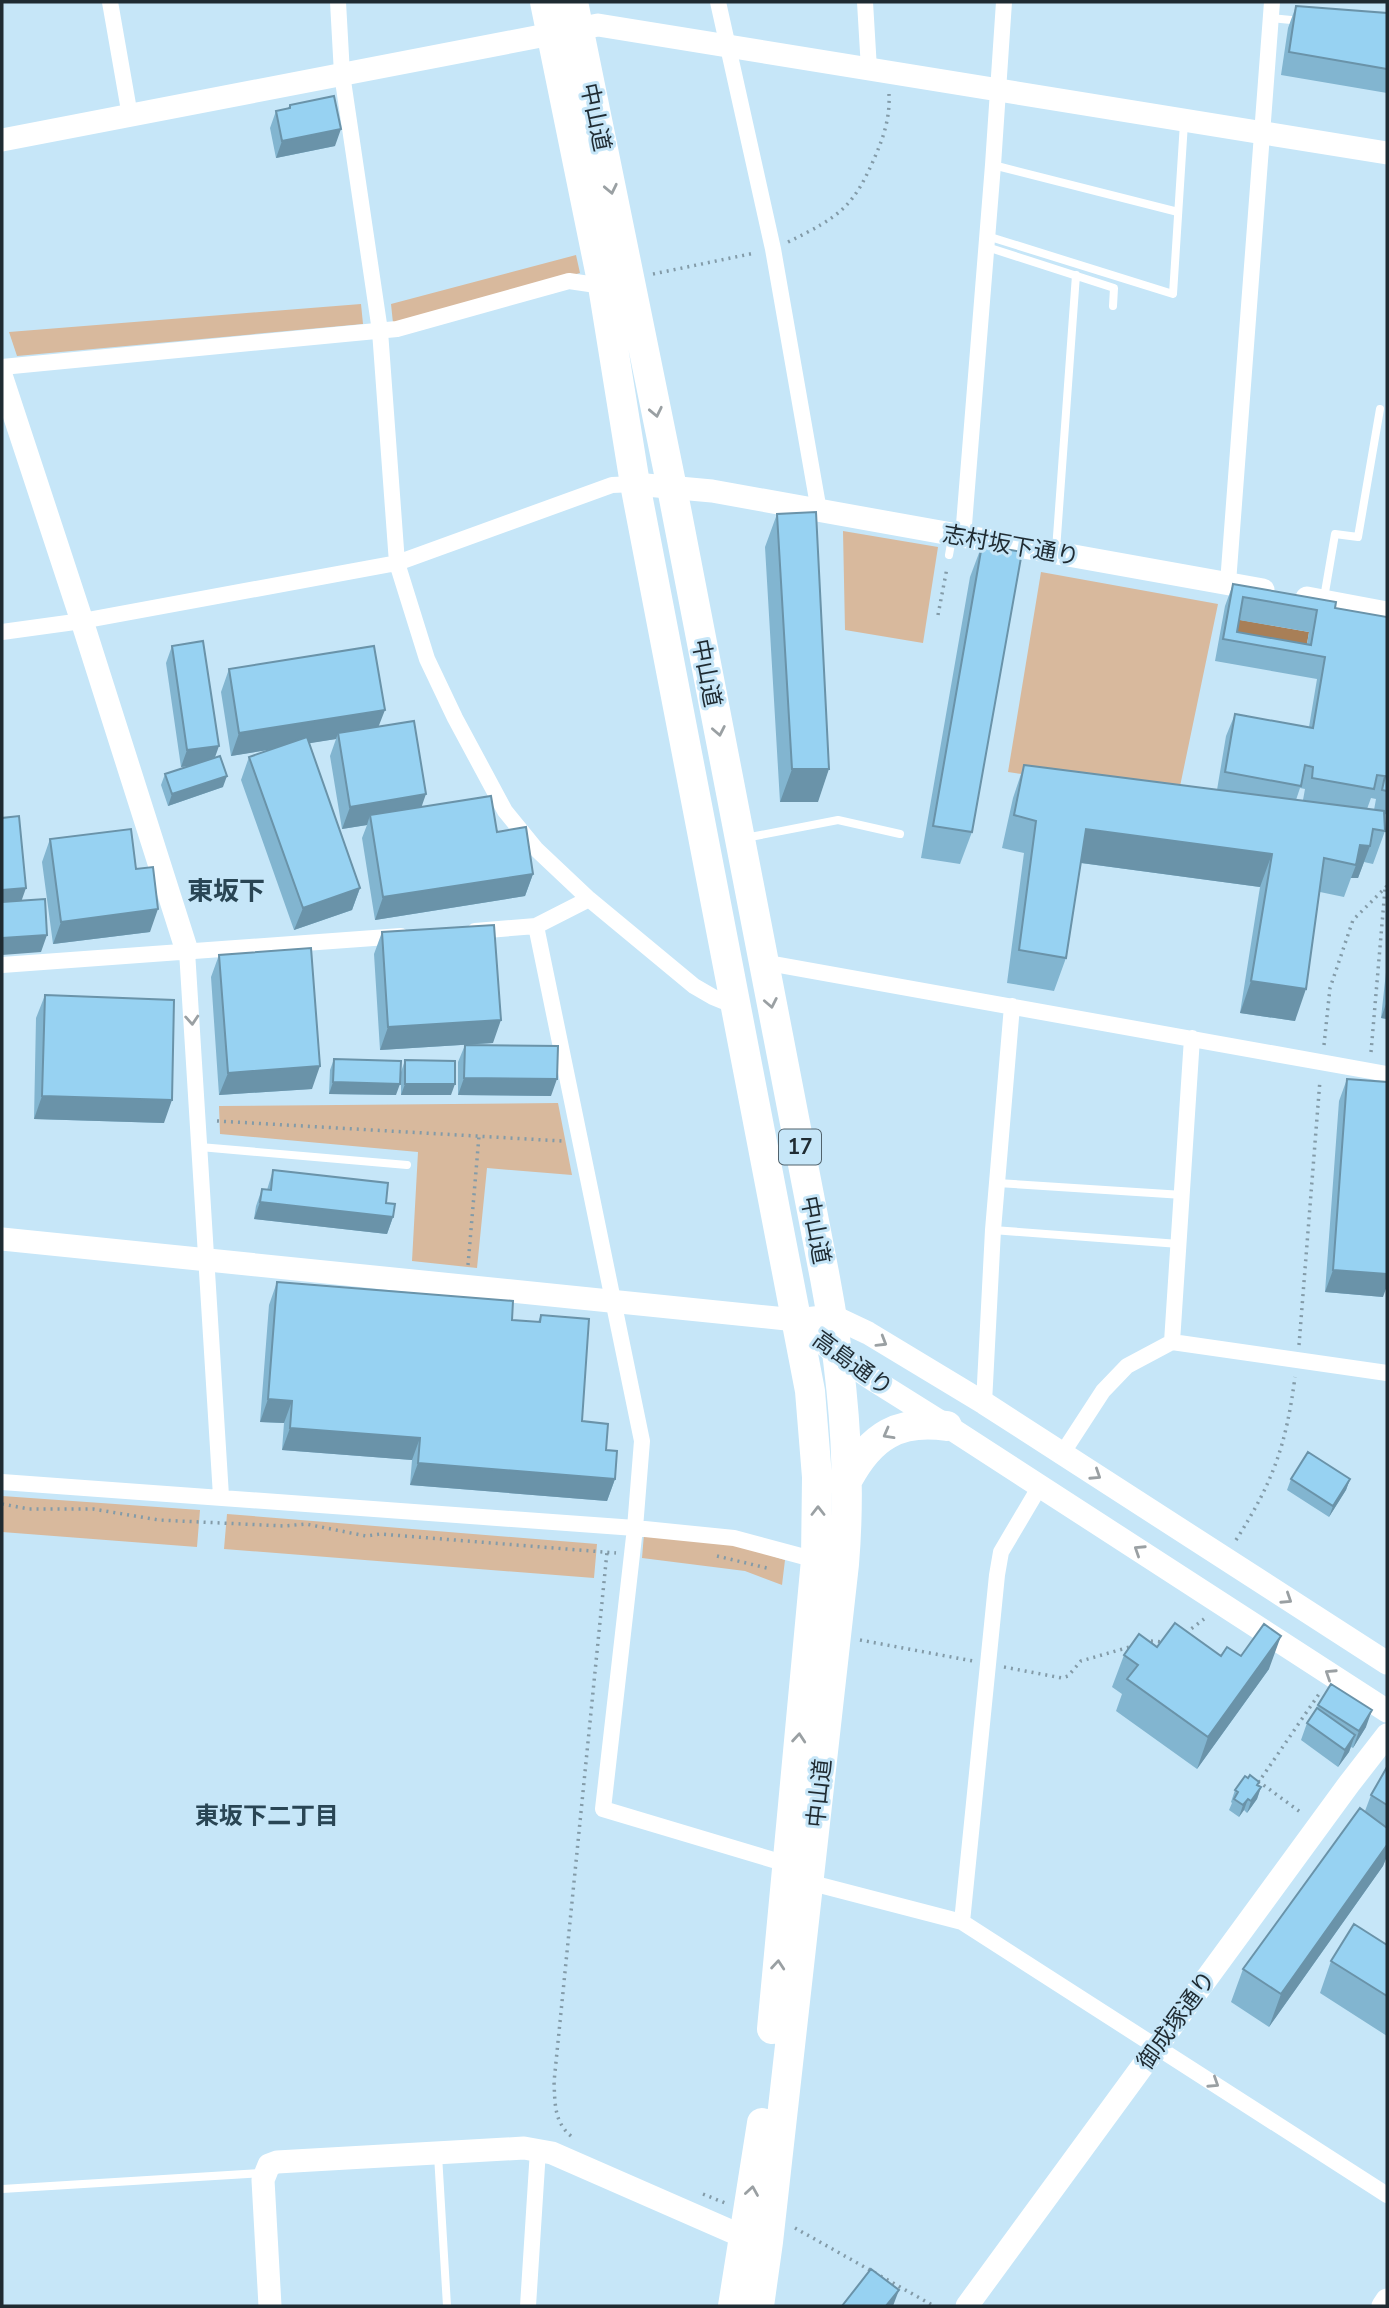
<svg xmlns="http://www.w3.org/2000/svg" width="1389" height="2308" font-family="'Nunito Sans','Noto Sans JP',sans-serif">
<rect width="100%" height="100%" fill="#c6e6f8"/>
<!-- green -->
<path fill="#d8b99d" d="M576 255 580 273 393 323 391 304Z
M361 304 363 324 17 356 9 332Z
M843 531 938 547 923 643 845 630Z
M1041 572 1218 604 1178 796 1008 772Z
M558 1103 572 1175 487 1168 477 1268 412 1261 418 1152 220 1134 219 1106Z
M2 1496 200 1510 197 1547 2 1532Z
M227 1514 597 1544 594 1578 224 1549Z
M644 1534 734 1544 785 1560 782 1585 745 1571 642 1558Z"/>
<!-- water -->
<path fill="#a87f57" d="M1235 619 1309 632 1303 667 1229 654Z"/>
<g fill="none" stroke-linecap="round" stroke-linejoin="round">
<!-- path -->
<path stroke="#839ba8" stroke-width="3.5" stroke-dasharray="2 5" stroke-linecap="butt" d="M788 242C841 216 854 207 877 152 885 133 890 115 889 94
M653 274 755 253
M938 615 947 568
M1324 1045 1330 988 1353 920 1387 886
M1371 1052 1385 889
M217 1121 562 1141
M468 1265 479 1136
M1299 1345 1320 1080
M2 1504 29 1509H93L159 1520 284 1526 306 1524 366 1536 380 1534 616 1553
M1236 1540C1273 1482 1286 1446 1295 1377
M717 1556 771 1569
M1186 1633 1204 1619
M860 1640 973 1661
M1144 1642 1150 1641 1164 1642
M1004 1667 1062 1678 1068 1676 1081 1661 1133 1646
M1258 1781 1303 1814
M1258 1783 1319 1694
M571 2136C554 2122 555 2103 554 2082L607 1552
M703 2194 725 2203
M795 2228 934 2306"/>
<!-- lane -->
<path stroke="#fff" stroke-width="8" d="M1271 18 1301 21
M993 165 1178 212
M987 236 1173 294 1184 123
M987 247 1114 288 1113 306
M1056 550 1076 275
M949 555 952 538
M1324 598 1335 534 1358 537 1380 409
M745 838 838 820 900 834
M200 1147 407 1165
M997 1183 1183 1195
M993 1230 1179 1244
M438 2155 447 2306
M2 2189 262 2173"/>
<!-- street -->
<path stroke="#fff" stroke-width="16" d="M110 2 130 116
M338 2 342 74 380 331 397 563 427 659 455 718 505 811 536 849 589 899 694 986 713 997 735 1006
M718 2 773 249 819 511
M865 2 869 69
M2 367 397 329 569 281 603 286
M963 537 993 165 1004 2
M1228 583 1272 2
M2 632 82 621 397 563 612 485 635 484
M536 926 642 1441 635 1528 603 1809 787 1864
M475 931 536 926 589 899
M187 951 221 1496
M763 962 1387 1074
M2 965 401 936
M1172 1342 1192 1038
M984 1403 993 1230 1012 1006
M1062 1454 1103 1391 1127 1366 1172 1342 1387 1373
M2 1482 635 1528 734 1538 816 1560
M808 1882 962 1922 1387 2195
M962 1922 997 1575 1001 1552 1040 1486
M528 2306 538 2150"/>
<!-- secondary -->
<path stroke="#fff" stroke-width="23" d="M2 140 598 25 1387 153
M2 378 82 621 187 951
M635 484 712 491 1263 590
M1307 598 1387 613
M2 1239 796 1320 832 1316 868 1333 984 1403 1387 1663
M796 1320 838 1356 872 1379 947 1426 1387 1711
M270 2306 263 2180 269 2165 277 2162 524 2148 552 2153 744 2237
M967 2306 1349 1784 1387 1735
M1383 2306 1387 2300"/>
<!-- highway -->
<path stroke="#fff" stroke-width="30" d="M545 2 603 286 635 484 810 1391 817 1477 816 1560 772 2029
M573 2 672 488 825 1278C843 1373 852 1468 844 1564L768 2242 759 2306
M848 1479C871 1436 899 1419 947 1426
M733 2306 762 2123"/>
</g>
<!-- wall -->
<path fill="#82b5d0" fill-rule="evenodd" d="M1296 6 1387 13V93L1281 75 1288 28Z
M290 105 335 146 276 158 270 128 276 111 288 108Z
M777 514 818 802H780L765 547Z
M982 545 972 832 960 864 921 858 970 577Z
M1233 584 1335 608 1387 617V815L1385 814V831L1373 864 1364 862 1358 878H1351L1344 897 1320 892 1295 1021 1240 1013 1260 887 1081 863 1066 958 1054 991 1007 983 1024 853 1002 848 1013 798 1024 765 1217 790 1226 736 1235 714 1309 727 1317 679 1215 661 1225 606ZM1239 620 1309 632 1307 644 1237 632ZM1300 788 1305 789 1303 800 1317 803 1296 800ZM1371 798 1376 799 1374 810 1367 809Z
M172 646 214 758 223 787 168 806 161 785 165 774 189 766 181 767 166 663Z
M229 669 379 727 422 807 497 832 533 874 525 896 375 920 362 838 367 825 342 829 330 756 336 739 309 743 360 888 352 910 294 930 241 780 249 757 272 749 231 756 221 692Z
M50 839 136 869 150 932 53 944 42 862Z
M382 932 493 1043 380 1050 374 954Z
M219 955 312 1089 219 1095 211 977Z
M1387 963V1019L1381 1018Z
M45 995 164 1123 34 1119 36 1018Z
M465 1045 551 1096 458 1095V1062Z
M334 1059 396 1095 329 1094 330 1070Z
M405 1060 451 1095H401V1072Z
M1347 1079 1383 1297 1325 1292 1339 1101Z
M273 1170 386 1203 393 1217 387 1234 254 1219 256 1206 262 1189 267 1190Z
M277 1282 512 1320 538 1322 541 1315 582 1421 606 1450 615 1479 607 1501 410 1485 412 1460 282 1450 284 1423 260 1422 269 1305Z
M1291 1479H1350L1346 1490 1329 1517 1287 1490Z
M1157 1647 1221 1656H1241L1269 1669 1197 1769 1116 1711 1122 1694 1112 1687 1124 1655Z
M1318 1705 1366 1727 1353 1748 1351 1747 1349 1752 1338 1767 1301 1740 1307 1723 1316 1710Z
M1387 1767V1856L1383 1866 1269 2027 1231 2002 1243 1969 1365 1811 1371 1795Z
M1248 1778 1259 1782 1258 1786 1261 1787 1257 1799 1247 1813 1244 1810 1239 1817 1229 1810 1232 1803 1231 1802 1235 1790Z
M1387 1945V2036L1320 1993 1331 1961Z"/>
<!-- shaded-wall -->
<path fill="#6a93a9" d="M341 129 335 146 276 158 282 141Z
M385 710 376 733H338L336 739 231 756 239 733Z
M219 746 213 763 181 767 187 750Z
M792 769H829L818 802H780Z
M227 776 223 787 168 806 172 794Z
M426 794 418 817 370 815 367 825 342 829 350 807Z
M1086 829 1272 854 1260 887 1074 862Z
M1360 845 1370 846 1358 878H1351L1356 865Z
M533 874 525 896 375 920 383 897Z
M26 888 20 905 2 907V890Z
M360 888 352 910 294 930 303 908Z
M158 909 150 932 53 944 61 922Z
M47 935 41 952 2 955V938Z
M1251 981 1306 989 1295 1021 1240 1013Z
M1387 1001V1019L1381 1018Z
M501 1020 493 1043 380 1050 388 1027Z
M320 1066 312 1089 219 1095 228 1073Z
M464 1078 557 1079 551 1096 458 1095Z
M333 1082 400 1084 396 1095 329 1094Z
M405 1084H455L451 1095H401Z
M42 1096 172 1100 164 1123 34 1119Z
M260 1202 393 1217 387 1234 254 1219Z
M1333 1270H1387V1286L1383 1297 1325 1292Z
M268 1399 292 1401 284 1423 260 1422Z
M290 1428 420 1438 412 1460 282 1450Z
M418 1463 615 1479 607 1501 410 1485Z
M1350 1479 1346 1490 1329 1517 1333 1506Z
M1281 1636 1269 1669 1197 1769 1208 1737Z
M1372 1710 1366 1727 1353 1748 1359 1731Z
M1355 1735 1349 1752 1338 1767 1345 1750Z
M1261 1787 1257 1799 1247 1813 1251 1801Z
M1248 1799 1244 1810 1239 1817 1243 1805Z
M1387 1845V1856L1383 1866 1269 2027 1281 1994Z
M899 2290 893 2306H886Z"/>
<!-- building -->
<path fill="#97d2f2" stroke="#6a93a9" stroke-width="2" fill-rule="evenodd" d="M1296 6 1387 13V69L1289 52Z
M334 96 341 129 282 141 276 111 290 108V105Z
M816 512 829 769H792L777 514Z
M982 545 1022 552 972 832 933 826Z
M1233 584 1336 602 1335 608 1387 617V791L1382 790 1385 776 1377 775 1374 789 1312 778 1313 767 1305 765 1301 786 1225 772 1235 714 1313 728 1325 657 1223 639ZM1243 597 1317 610 1311 645 1237 632Z
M203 641 219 746 187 750 172 646Z
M374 646 385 710 239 733 229 669Z
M414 721 426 794 350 807 338 733Z
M307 737 360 888 303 908 249 757Z
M220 756 227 776 172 794 165 774Z
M1024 765 1384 811 1385 831 1373 829 1370 846 1360 845 1356 865 1324 858 1306 989 1251 981 1272 854 1086 829 1066 958 1019 950 1036 821 1014 815Z
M491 796 497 832 526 827 533 874 383 897 370 815Z
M19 816 26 888 2 890V818Z
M131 829 136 869 153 867 158 909 61 922 50 839Z
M45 899 47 935 2 938V902Z
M494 925 501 1020 388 1027 382 932Z
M311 948 320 1066 228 1073 219 955Z
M45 995 174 1000 172 1100 42 1096Z
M465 1045 558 1046 557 1079 464 1078Z
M334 1059 401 1061 400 1084 333 1082Z
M405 1060 455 1061V1084H405Z
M1347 1079 1387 1082V1274L1333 1270Z
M273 1170 388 1183 386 1203 395 1204 393 1217 260 1202 262 1189 271 1190Z
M277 1282 513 1301 512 1320 540 1322 541 1315 589 1319 582 1421 608 1424 606 1450 617 1451 615 1479 418 1463 420 1438 290 1428 292 1401 268 1399Z
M1308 1452 1350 1479 1333 1506 1291 1479Z
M1175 1623 1221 1656 1227 1647 1241 1656 1264 1624 1281 1636 1208 1737 1127 1679 1138 1665 1124 1655 1139 1634 1157 1647Z
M1331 1684 1372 1710 1359 1731 1318 1705Z
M1317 1708 1355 1735 1345 1750 1307 1723Z
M1387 1767V1805L1371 1795Z
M1250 1775 1259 1782 1257 1785 1261 1787 1251 1801 1248 1799 1243 1805 1234 1799 1238 1792 1235 1790 1245 1776 1248 1778Z
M1360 1808 1387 1828V1845L1281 1994 1243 1969Z
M1354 1924 1387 1945V1996L1331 1961Z
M871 2269 899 2290 886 2306H842Z"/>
<!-- one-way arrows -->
<defs><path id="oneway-chevron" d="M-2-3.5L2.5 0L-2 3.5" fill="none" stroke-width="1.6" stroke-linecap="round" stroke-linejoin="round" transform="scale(1.75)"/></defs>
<g stroke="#9aa0a3">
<use href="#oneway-chevron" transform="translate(611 189) rotate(78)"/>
<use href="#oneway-chevron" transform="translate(656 412) rotate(78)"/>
<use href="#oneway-chevron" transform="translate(719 731) rotate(79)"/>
<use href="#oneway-chevron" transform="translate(771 1003) rotate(79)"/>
<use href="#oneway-chevron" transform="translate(192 1020) rotate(86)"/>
<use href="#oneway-chevron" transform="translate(882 1342) rotate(31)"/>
<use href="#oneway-chevron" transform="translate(888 1434) rotate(151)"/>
<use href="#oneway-chevron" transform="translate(1096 1475) rotate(33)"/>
<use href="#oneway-chevron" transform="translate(818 1511) rotate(-90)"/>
<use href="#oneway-chevron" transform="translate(1139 1550) rotate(-147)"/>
<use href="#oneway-chevron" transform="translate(1287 1599) rotate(33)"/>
<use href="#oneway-chevron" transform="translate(1330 1674) rotate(-147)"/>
<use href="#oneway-chevron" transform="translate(799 1738) rotate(-85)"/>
<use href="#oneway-chevron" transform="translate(778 1965) rotate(-85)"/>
<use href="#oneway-chevron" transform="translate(1214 2083) rotate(33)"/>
<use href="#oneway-chevron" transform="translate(752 2191) rotate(-81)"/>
</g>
<g text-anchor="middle" stroke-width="6" stroke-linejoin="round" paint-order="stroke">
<!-- shield labels -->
<rect fill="#c6e6f8" stroke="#51636d" stroke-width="2" x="779" y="1129.5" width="42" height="35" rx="5"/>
<g font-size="21" font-weight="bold" fill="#1f2b32">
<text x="800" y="1154">17</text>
</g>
<!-- street labels -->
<g font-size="23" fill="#1f2b32" stroke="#c6e6f8">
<text transform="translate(596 117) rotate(78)" y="8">中山道</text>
<text transform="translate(1011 545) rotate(10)" y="8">志村坂下通り</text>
<text transform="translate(707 673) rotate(79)" y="8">中山道</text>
<text transform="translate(816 1230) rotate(79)" y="8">中山道</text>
<text transform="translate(853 1363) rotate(36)" y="8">高島通り</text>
<text transform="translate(819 1793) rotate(-84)" y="8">中山道</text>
<text transform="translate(1176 2020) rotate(-54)" y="8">御成塚通り</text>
</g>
<!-- neighbourhood labels -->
<g font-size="24" font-weight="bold" fill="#294554" stroke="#c6e6f8">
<text x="267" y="1824">東坂下二丁目</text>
</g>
<!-- quarter labels -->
<g font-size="26" font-weight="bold" fill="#294554" stroke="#c6e6f8">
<text x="226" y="900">東坂下</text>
</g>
</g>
<!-- border -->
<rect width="1389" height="2308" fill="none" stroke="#1f2b32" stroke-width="7"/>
</svg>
